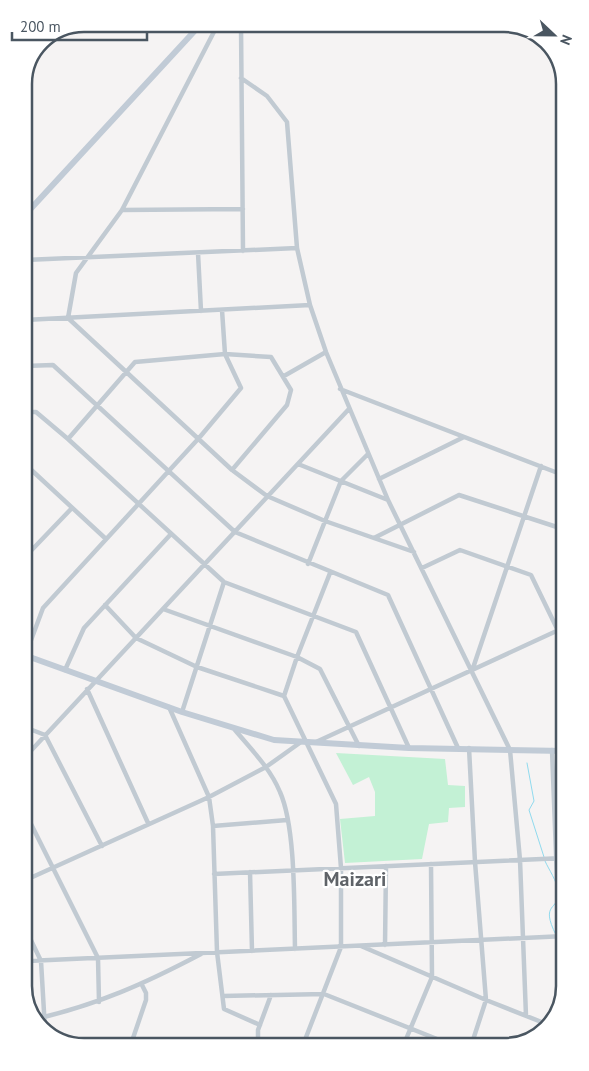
<svg xmlns="http://www.w3.org/2000/svg" width="589" height="1071" font-family="'PT Sans',sans-serif">
<rect width="100%" height="100%" fill="#f5f3f3"/>
<!-- green -->
<path fill="#c3f1d5" d="M336 753 445 759 448 785 465 786V807L449 808 448 822 429 824 422 859 345 863 340 819 375 816V792L369 777 353 785Z"/>
<g fill="none" stroke-linecap="round" stroke-linejoin="round">
<!-- stream -->
<path stroke="#90daee" stroke-width="1" d="M527 763 534 801 529 810 544 857
M545 861C549 870 557 881 558 891 560 912 539 901 556 935
M558 938 565 953"/>
<!-- minor -->
<path stroke="#c1cad2" stroke-width="4.5" d="M218 24 122 210 76 273 68 318 232 470 267 496 325 521 414 552
M241 24 243 251
M241 78 267 96 287 122 297 248 310 305 326 352 388 500 510 750 520 860 526 1016
M122 210 243 209
M198 253 201 311
M25 260 297 248
M25 320 310 305
M25 366 53 365 235 532 388 595 458 748
M284 376 326 352
M340 389 563 475
M26 412H36L68 439 224 582 356 632 409 748
M68 439 135 362 225 354 271 357 291 390 287 405 232 470
M298 464 388 500
M26 465 106 539
M379 479 464 437
M374 538 459 495 563 529
M26 556 72 508
M308 564 341 481 368 454
M422 568 460 550 531 575 563 641
M105 605 136 638 197 667 284 696 336 804 341 868V947L303 1045
M163 609 297 657 320 669 359 746
M27 651 43 608 199 438 241 388 225 354 222 310
M65 670 84 628 171 534
M472 671 541 466
M87 689 148 823
M284 696 297 657 330 573
M169 707 209 797 213 826 217 952 224 1009 260 1025
M182 712 224 582
M27 728 45 735 102 846
M235 730C251 749 270 768 280 792 296 828 294 907 295 949
M316 742 563 628
M469 748 475 862 486 1000 472 1043
M552 750 557 879 561 890 559 913 565 936
M27 755 348 410
M28 818 98 958 99 1002
M213 826 287 820
M250 872 252 951
M214 874 564 858
M28 879 209 797 266 767 301 742
M28 934 41 961 45 1029
M385 945 386 866
M361 946 486 1000 549 1025
M28 961 565 936
M223 996 324 994 447 1043
M36 1019C99 1004 144 984 201 954
M306 1038 321 1045
M404 1044 432 977 431 864
M258 1045V1030L271 995
M130 1047 146 1000V993L142 985"/>
<!-- secondary -->
<path stroke="#c1cbd6" stroke-width="6" d="M25 215 201 24
M27 656 182 712 274 740 409 748 564 751"/>
</g>
<g text-anchor="middle" stroke-width="4.5" stroke-linejoin="round" paint-order="stroke">
<!-- quarter labels -->
<g font-size="20" font-weight="bold" fill="#5f6368" stroke="#fff">
<text x="355" y="886">Maizari</text>
</g>
</g>
<!-- crop -->
<path d="M0 0H589V1071H0ZM84 32H504A52 52 0 0 1 556 84V986A52 52 0 0 1 504 1038H84A52 52 0 0 1 32 986V84A52 52 0 0 1 84 32Z" fill="#fff" fill-rule="evenodd"/>
<path fill="none" stroke="#4a5661" stroke-width="2.5" d="M84 32H504A52 52 0 0 1 556 84V986A52 52 0 0 1 504 1038H84A52 52 0 0 1 32 986V84A52 52 0 0 1 84 32Z"/>
<!-- north arrow -->
<g transform="translate(554 35) rotate(112)" stroke="#ffffff" stroke-width="4" paint-order="stroke">
<path d="M0-4L9 19L0 12L-9 19Z" fill="#4a5661"/>
<text y="-8" font-size="14" font-weight="bold" text-anchor="middle" fill="#4a5661">N</text>
</g>
<!-- scale -->
<path d="M12 32v8h135v-8" fill="none" stroke="#4a5661" stroke-width="2.5"/>
<text x="20" y="32" font-size="15" fill="#4a5661" stroke="#ffffff" stroke-width="4" paint-order="stroke">200 m</text>
</svg>
